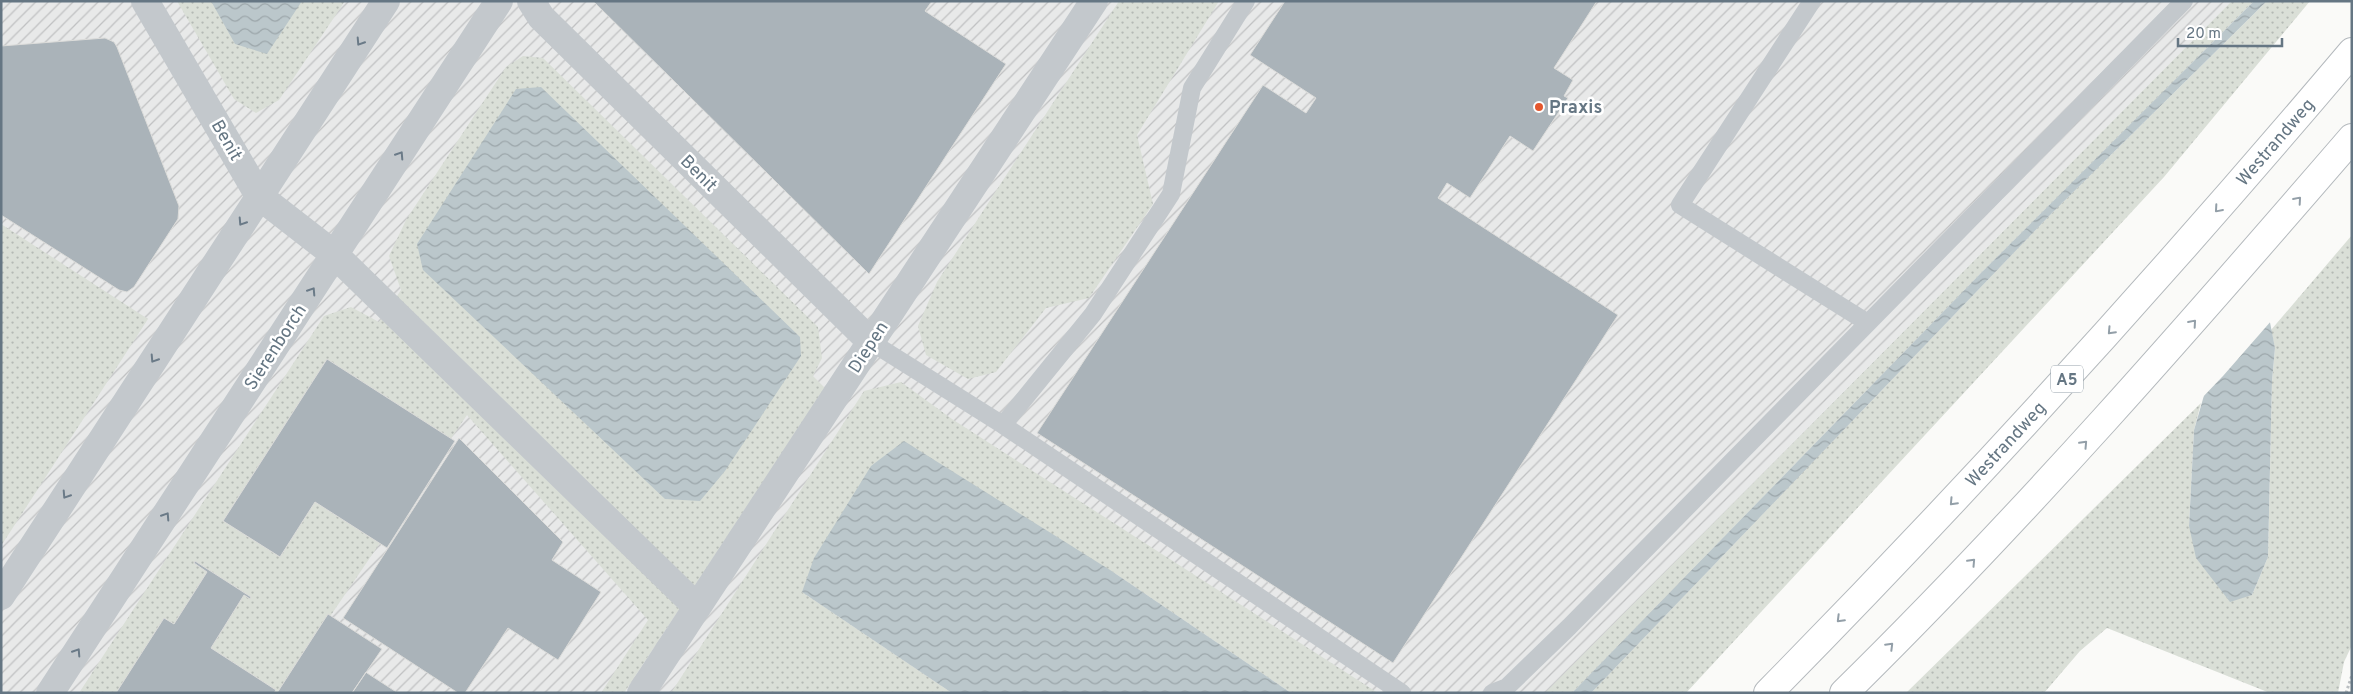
<svg xmlns="http://www.w3.org/2000/svg" width="2353" height="694" font-family="Overpass,sans-serif">
<defs>
<pattern id="industrial-furrows" width="10" height="10" patternUnits="userSpaceOnUse" patternTransform="scale(1.25)"><rect width="10" height="10" fill="#e8e9e9"/><path d="M-1 1l2-2M0 10L10 0M9 11l2-2" fill="none" stroke="#c0c1c2"/></pattern>
<pattern id="grass-dots" width="8" height="8" patternUnits="userSpaceOnUse" patternTransform="scale(1.25)"><rect width="8" height="8" fill="#dadfd7"/><path d="M2 2h.1M6 6h.1" fill="none" stroke="#b4b9b4" stroke-width="1.8" stroke-linecap="round"/></pattern>
<pattern id="water-waves" width="16" height="10" patternUnits="userSpaceOnUse" patternTransform="scale(1.25)"><rect width="16" height="10" fill="#bbc7cb"/><path d="M0 5q4-4 8 0t8 0" fill="none" stroke="#9ca6aa"/></pattern>
</defs>
<rect width="100%" height="100%" fill="#fafaf8"/>
<!-- industrial -->
<path fill="url(#industrial-furrows)" d="M1 1H2246L1634 693H1Z"/>
<!-- grass -->
<path fill="url(#grass-dots)" d="M177 1H345L279 100 256 113 234 99Z
M1119 1H1219L1137 135 1153 204 1089 298 1046 308 996 372 968 379 926 355 918 326 937 282Z
M2232 1H2254L1980 274 1572 693H1545Z
M2267 1H2310L2164 177 1686 693H1591L2051 214Z
M523 56 543 58 818 327 822 358 813 376 825 388 624 693H601L648 620 467 415 278 693H79L324 316 351 307 379 322 401 290 389 256 406 220 506 67Z
M1 224 148 319 1 546Z
M2352 235V645L2344 662 2338 693H2270L2107 628 2080 651 2044 693H1906L2201 403 2194 430 2189 526 2252 595 2268 557 2272 381 2275 348 2271 330Z
M901 382 952 419 1378 693H1291L1110 570 802 592 952 693H671L864 391Z"/>
<!-- water -->
<path fill="url(#water-waves)" d="M211 1H302L267 54 235 44Z
M2254 1H2267L2051 214 1591 693H1572L1980 274Z
M541 87 800 337 801 356 725 471 700 501 665 499 423 270 417 244 516 89Z
M2267 307 2275 348 2272 381 2268 557 2252 595 2230 602 2196 558 2189 526 2194 430 2220 340Z
M904 441 1110 570 1291 693H952L802 592 814 558 871 466Z"/>
<!-- pier -->
<path fill="#fafaf8" d="M2266 305 2270 307 2272 320 2223 376 2200 400 2218 338Z"/>
<!-- building -->
<path fill="#aab3b9" stroke="#dcdcda" d="M593 1H932L925 11 1006 64 869 274Z
M1285 1H1597L1554 68 1573 80 1564 96 1568 98 1533 151 1510 136 1470 198 1447 183 1438 198 1618 315 1393 663 1037 433 1263 85 1306 113 1316 98 1250 55Z
M105 38 114 42 117 47 179 206 178 219 134 287 127 292 119 290 1 215V46Z
M327 359 455 441 387 548 315 502 280 557 223 521Z
M459 438 563 542 552 560 601 592 558 660 508 628 465 693H458L343 618Z
M195 561 251 597 250 599 244 595 211 648 276 690 274 693H116L164 618 174 624 207 572 194 563Z
M328 614 382 649 352 693H277Z
M366 672 367 673 398 693H352Z"/>
<g fill="none" stroke-linecap="round" stroke-linejoin="round">
<!-- highway casing -->
<g stroke="#b4b9bd" stroke-width="30">
<g id="highway">
<path id="s1" d="M1768 693C1971 487 2165 273 2352 52"/>
<path d="M1844 693C2023 517 2188 328 2352 138"/>
</g>
</g>
<!-- path -->
<path stroke="#bbbfc2" stroke-width="3" stroke-dasharray="2.5 2.5" stroke-linecap="butt" d="M2346 693 2352 675"/>
<!-- lane -->
<path stroke="#c3c8cc" stroke-width="18" d="M1812 1 1680 205 1868 323 2184 1
M871 342 1003 425 1093 314 1171 194 1192 88 1246 1
M1003 425 1402 693
M1492 693 1507 687 1569 627 1868 323"/>
<!-- street -->
<path stroke="#c3c8cc" stroke-width="28" d="M145 1 259 196 335 255 696 606
M531 1 541 17 871 342
M1 596 386 1
M50 693 499 1
M641 693 1094 1"/>
<!-- highway -->
<use href="#highway" stroke="#fff" stroke-width="28"/>
</g>
<!-- one-way arrows -->
<defs><path id="oneway-chevron" d="M-2-3.5L2.5 0L-2 3.5" fill="none" stroke-width="1.6" stroke-linecap="round" stroke-linejoin="round" transform="scale(1.25)"/></defs>
<g stroke="#6a7a87">
<use href="#oneway-chevron" transform="translate(360 42) rotate(123)"/>
<use href="#oneway-chevron" transform="translate(400 155) rotate(-57)"/>
<use href="#oneway-chevron" transform="translate(242 222) rotate(123)"/>
<use href="#oneway-chevron" transform="translate(312 291) rotate(-57)"/>
<use href="#oneway-chevron" transform="translate(154 359) rotate(123)"/>
<use href="#oneway-chevron" transform="translate(66 495) rotate(123)"/>
<use href="#oneway-chevron" transform="translate(166 516) rotate(-57)"/>
<use href="#oneway-chevron" transform="translate(77 652) rotate(-57)"/>
</g>
<g stroke="#939fa8">
<use href="#oneway-chevron" transform="translate(2298 200) rotate(-49)"/>
<use href="#oneway-chevron" transform="translate(2218 209) rotate(131)"/>
<use href="#oneway-chevron" transform="translate(2193 323) rotate(-49)"/>
<use href="#oneway-chevron" transform="translate(2111 331) rotate(133)"/>
<use href="#oneway-chevron" transform="translate(2084 444) rotate(-47)"/>
<use href="#oneway-chevron" transform="translate(1953 502) rotate(133)"/>
<use href="#oneway-chevron" transform="translate(1972 562) rotate(-47)"/>
<use href="#oneway-chevron" transform="translate(1840 619) rotate(135)"/>
<use href="#oneway-chevron" transform="translate(1890 646) rotate(-45)"/>
</g>
<!-- markers -->
<circle fill="#e4572e" stroke="#fff" stroke-width="2" cx="1539" cy="107" r="5"/>
<g text-anchor="middle" stroke-width="5" stroke-linejoin="round" paint-order="stroke">
<!-- shield labels -->
<rect fill="#fff" stroke="#939fa8" stroke-width="1" x="2051" y="365.5" width="32" height="27" rx="4"/>
<g font-size="16" font-weight="bold" fill="#657683">
<text x="2067" y="385">A5</text>
</g>
<!-- poi labels -->
<g font-size="18" font-weight="bold" fill="#657683" stroke="#fff" text-anchor="start">
<text x="1549" y="113">Praxis</text>
</g>
<!-- street labels -->
<g font-size="18" fill="#657683" stroke="#fff">
<text transform="translate(227 140) rotate(60)" y="6">Benit</text>
<text dy="6" stroke="none"><textPath href="#s1" startOffset="749">Westrandweg</textPath></text>
<text transform="translate(699 173) rotate(45)" y="6">Benit</text>
<text transform="translate(275 347) rotate(-57)" y="6">Sierenborch</text>
<text transform="translate(868 347) rotate(-57)" y="6">Diepen</text>
<text dy="6" stroke="none"><textPath href="#s1" startOffset="344">Westrandweg</textPath></text>
</g>
</g>
<!-- border -->
<rect width="2353" height="694" fill="none" stroke="#657683" stroke-width="5"/>
<!-- scale -->
<path d="M2178 38v8h104v-8" fill="none" stroke="#657683" stroke-width="2.5"/>
<text x="2186" y="38" font-size="15" fill="#657683" stroke="#ffffff" stroke-width="4" paint-order="stroke">20 m</text>
</svg>
